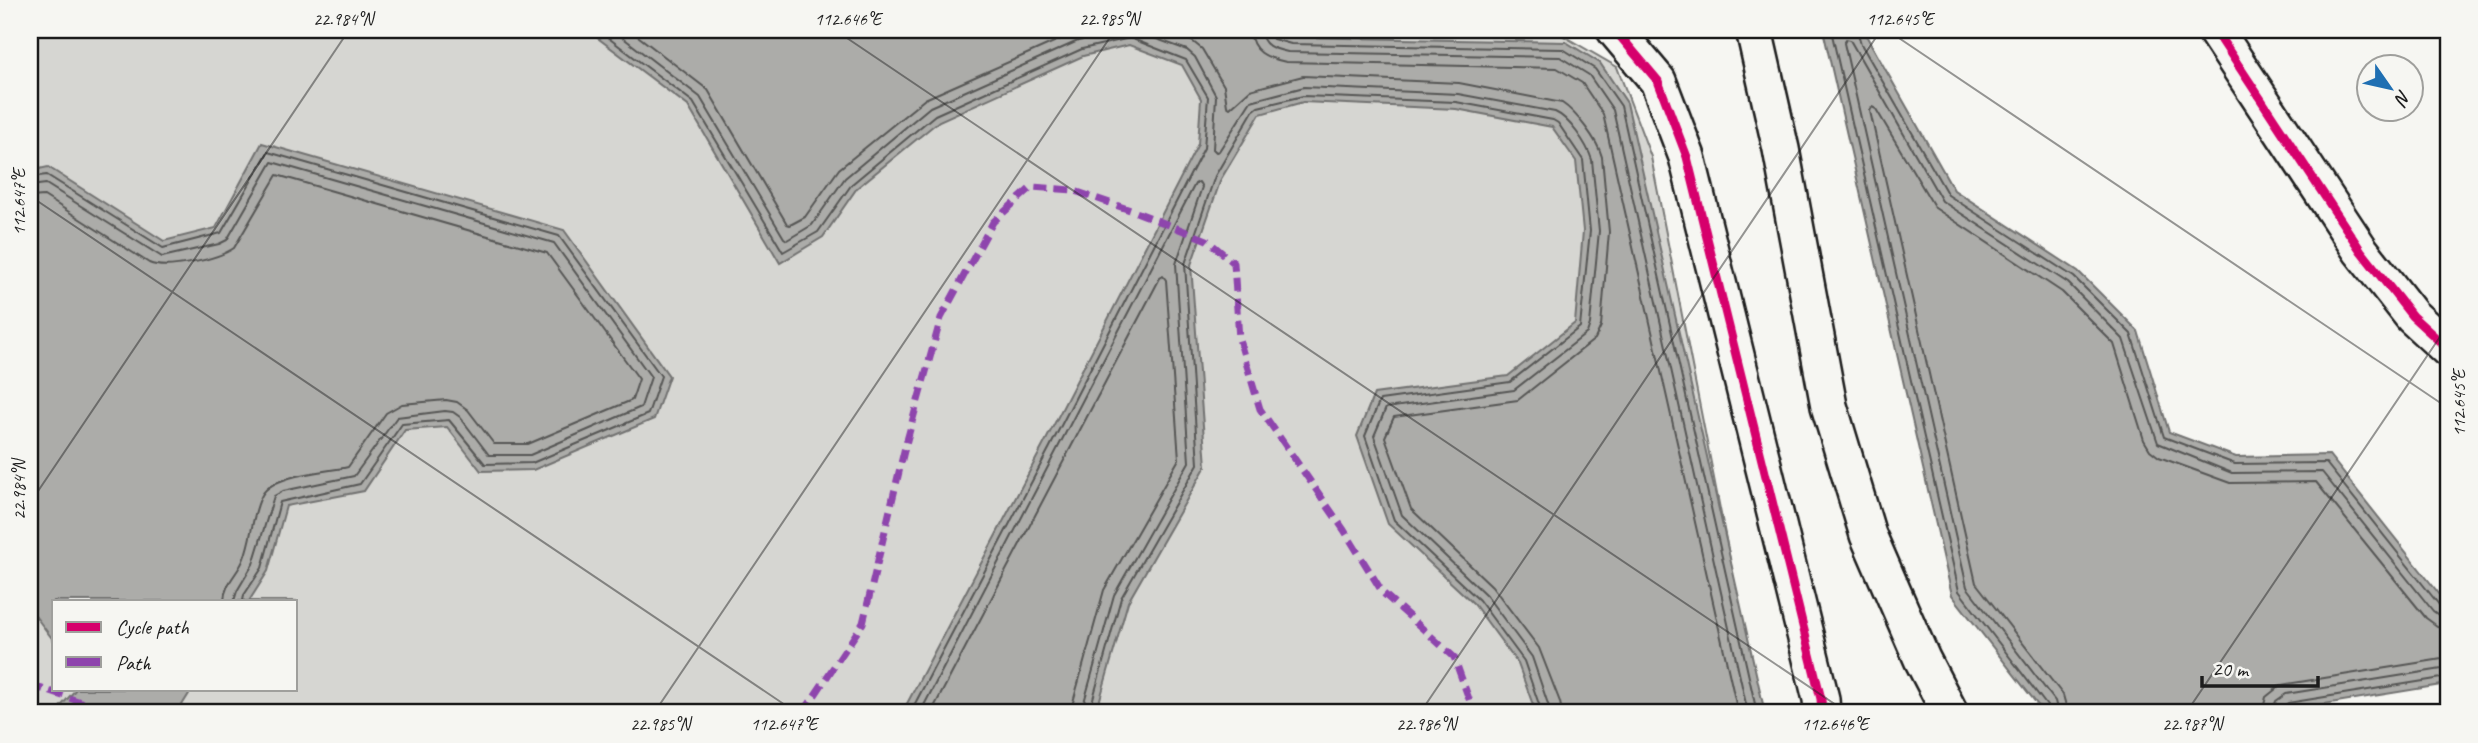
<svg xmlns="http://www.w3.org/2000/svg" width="2478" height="743" font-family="Caveat,sans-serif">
<rect width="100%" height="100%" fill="#f6f6f2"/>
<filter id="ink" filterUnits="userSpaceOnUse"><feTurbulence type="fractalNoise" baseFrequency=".0143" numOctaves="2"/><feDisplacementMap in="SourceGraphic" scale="14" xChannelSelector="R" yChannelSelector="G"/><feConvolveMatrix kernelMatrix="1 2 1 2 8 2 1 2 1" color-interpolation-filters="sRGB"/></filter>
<g filter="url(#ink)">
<!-- green -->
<path fill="#d6d6d2" stroke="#797977" stroke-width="2" fill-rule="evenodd" d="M30 30H1553L1617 67 1651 157 1760 713H30ZM54 601H296V689H54Z"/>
<!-- water -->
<path fill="#acaca9" stroke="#727271" stroke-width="2" d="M587 30H1264L1291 37 1566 42 1600 63 1627 103 1765 713H1536L1518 664 1474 604 1388 524 1357 436 1374 394 1508 376 1575 323 1583 231 1576 161 1552 127 1456 109 1303 102 1260 114 1221 179 1191 265 1206 466 1128 602 1096 713H902L1044 444 1198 144 1201 99 1182 65 1129 45 1083 56 939 121 857 188 823 237 780 263 688 106Z
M1823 30H1863L1954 190 2078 271 2138 331 2169 432 2236 457 2329 455 2448 605V684L2268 713H2044L1952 595Z
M262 143 564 230 669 376 654 419 533 470 481 471 447 427 405 430 364 491 286 506 268 571 249 601H54V641L30 609V171L48 167 164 241 216 228Z
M76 689H192L177 713H55Z"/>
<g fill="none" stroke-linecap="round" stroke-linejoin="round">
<!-- shore -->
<path stroke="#565654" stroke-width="2" d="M598 30 693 102 783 252 818 232 852 184 935 115 1082 49 1130 38 1186 60 1208 97 1204 148 1050 447 910 713
M613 30 700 97 784 238 787 240 812 225 845 178 930 107 1078 41 1125 30
M630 30 708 90 787 224 790 225 805 217 839 169 925 99 1081 30
M1132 30 1187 50 1195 57 1216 96 1213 149 1216 152 1219 151 1251 101 1304 87 1458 94 1555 112C1569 118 1587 144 1592 160L1599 231 1590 324 1587 333 1514 390 1386 408 1374 436 1402 515 1486 595 1532 657 1551 713
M1163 30 1192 41 1202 49 1224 86 1227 106 1230 108 1250 90 1303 76 1459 83 1562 103C1576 112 1598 141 1602 157L1609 232 1601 326 1595 339 1518 400 1394 417 1385 437 1411 509 1492 586 1539 648 1560 702 1562 713
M1250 30C1251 52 1267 58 1286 62L1557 68 1582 83 1603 114 1738 713
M1261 30C1262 47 1274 49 1288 52L1560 57 1589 75 1613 110 1748 713
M1269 30 1273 39 1291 44 1563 49 1595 69 1621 106 1757 713
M1831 30 1959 591 2047 706 2049 713
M1857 30 1861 44 1948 195 2074 277 2131 334 2164 437 2235 464 2326 463 2440 606 2448 608
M30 177 47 175 163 248 221 233 268 152 559 236 661 376 648 414 532 463 485 464 449 420 402 424 360 484 280 502 262 568 244 595 243 601
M30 186 46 184 162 257 219 244 227 240 272 162 554 243 651 377 641 407 530 455H489L460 417 453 412 445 411 397 417 354 476 283 491 274 496 253 564 237 591 234 601
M30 197 44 196 149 263C167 271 218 259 234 248L277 175 547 253 639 379 632 400 528 444H494L468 410 457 402 446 400 402 404 386 413 348 467C326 472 273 474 262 495 252 513 252 538 244 558 239 573 224 583 224 601
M920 713 1195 184 1199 182 1202 187 1176 264 1189 462 1114 595 1081 713
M931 713 1160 278 1163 276 1166 280 1179 459 1104 590 1070 713
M1089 713 1121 598 1198 464 1185 264 1215 176 1253 111 1258 107 1303 96 1456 102 1553 120 1558 123 1583 160 1590 231 1580 327 1510 382 1380 400 1365 436 1394 520 1479 600 1524 661 1542 713
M2058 713 2055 701 1967 587 1844 43 1846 39 1850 40 1942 201 2068 283 2123 339 2158 443 2232 473 2322 472 2433 611 2440 616 2448 617
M2068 713 2063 695 1976 583 1870 111 1872 107 1876 109 1935 208 2062 292 2114 344 2144 440 2150 450 2159 457 2230 483 2316 482 2426 618 2437 626 2448 628
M2262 713 2266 697 2281 685 2448 658
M2272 713 2276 701 2286 694 2448 668
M2281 713 2282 707 2288 703 2448 677"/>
<!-- minor casing -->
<g stroke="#1c1c1c" stroke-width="40">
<path id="minor" d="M1615 30 1658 81 1687 157 1821 699 1822 713
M1754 30 1781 149 1829 406 1868 535 1922 659 1950 713
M2215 30 2361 251 2412 316 2448 349"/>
</g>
<!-- minor -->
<use href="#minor" stroke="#f6f6f2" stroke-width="35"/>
<!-- quiet -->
<path stroke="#8e44ad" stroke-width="7" stroke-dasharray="14 7" stroke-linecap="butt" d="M30 685 114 713
M803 713 863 623 904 451 941 318 993 222 1032 187 1072 190 1136 212 1207 240 1234 263 1239 339 1260 409 1344 530 1383 593 1454 657 1474 713"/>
<!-- cycleway casing -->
<g stroke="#f6f6f2" stroke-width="13">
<path id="cycleway" d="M1615 30 1658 81 1687 157 1821 699 1822 713
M2215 30 2361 251 2412 316 2448 349"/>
</g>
<!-- cycleway -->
<use href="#cycleway" stroke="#d6006c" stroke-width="9"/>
</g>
</g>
<!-- ticks -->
<path fill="none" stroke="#1c1c1c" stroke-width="2" stroke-opacity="0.45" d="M835 30 1848 713M1887 30 2448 408M30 196 797 713M30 503 349 30M654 713 1115 30M1420 713 1881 30M2186 713 2448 325"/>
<!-- margin -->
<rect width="2478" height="743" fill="none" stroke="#f6f6f2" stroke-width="77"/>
<!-- legend -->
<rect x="52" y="600" width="245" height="91" fill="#f6f6f2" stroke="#9f9f9c" stroke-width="2"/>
<rect x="66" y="622" width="35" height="10" fill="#d6006c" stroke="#9f9f9c" stroke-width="2"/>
<text x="116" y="634" font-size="21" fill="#1c1c1c">Cycle path</text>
<rect x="66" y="657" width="35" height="10" fill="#8e44ad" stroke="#9f9f9c" stroke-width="2"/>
<text x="116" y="670" font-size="21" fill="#1c1c1c">Path</text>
<!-- north arrow -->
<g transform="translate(2390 88) rotate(124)"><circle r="33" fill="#f6f6f2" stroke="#9f9f9c" stroke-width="2"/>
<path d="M0-5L12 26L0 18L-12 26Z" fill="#1f6fb2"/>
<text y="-10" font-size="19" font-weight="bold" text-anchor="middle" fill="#1c1c1c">N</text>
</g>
<!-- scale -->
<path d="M2202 676v10h116v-10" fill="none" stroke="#1c1c1c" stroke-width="3.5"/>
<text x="2212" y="676" font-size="21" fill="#1c1c1c" stroke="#f6f6f2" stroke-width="5" paint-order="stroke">20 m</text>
<rect x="38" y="38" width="2402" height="666" fill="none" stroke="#1c1c1c" stroke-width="2.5"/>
<g font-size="18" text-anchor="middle" fill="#1c1c1c">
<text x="343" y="25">22.984°N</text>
<text x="848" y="25">112.646°E</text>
<text x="1109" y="25">22.985°N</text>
<text x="1900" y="25">112.645°E</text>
<text transform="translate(19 202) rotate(-90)" y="6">112.647°E</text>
<text transform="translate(2459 403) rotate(-90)" y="6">112.645°E</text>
<text transform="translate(19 490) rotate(-90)" y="6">22.984°N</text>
<text x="660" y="730">22.985°N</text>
<text x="784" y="730">112.647°E</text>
<text x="1426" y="730">22.986°N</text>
<text x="1835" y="730">112.646°E</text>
<text x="2192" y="730">22.987°N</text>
</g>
</svg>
